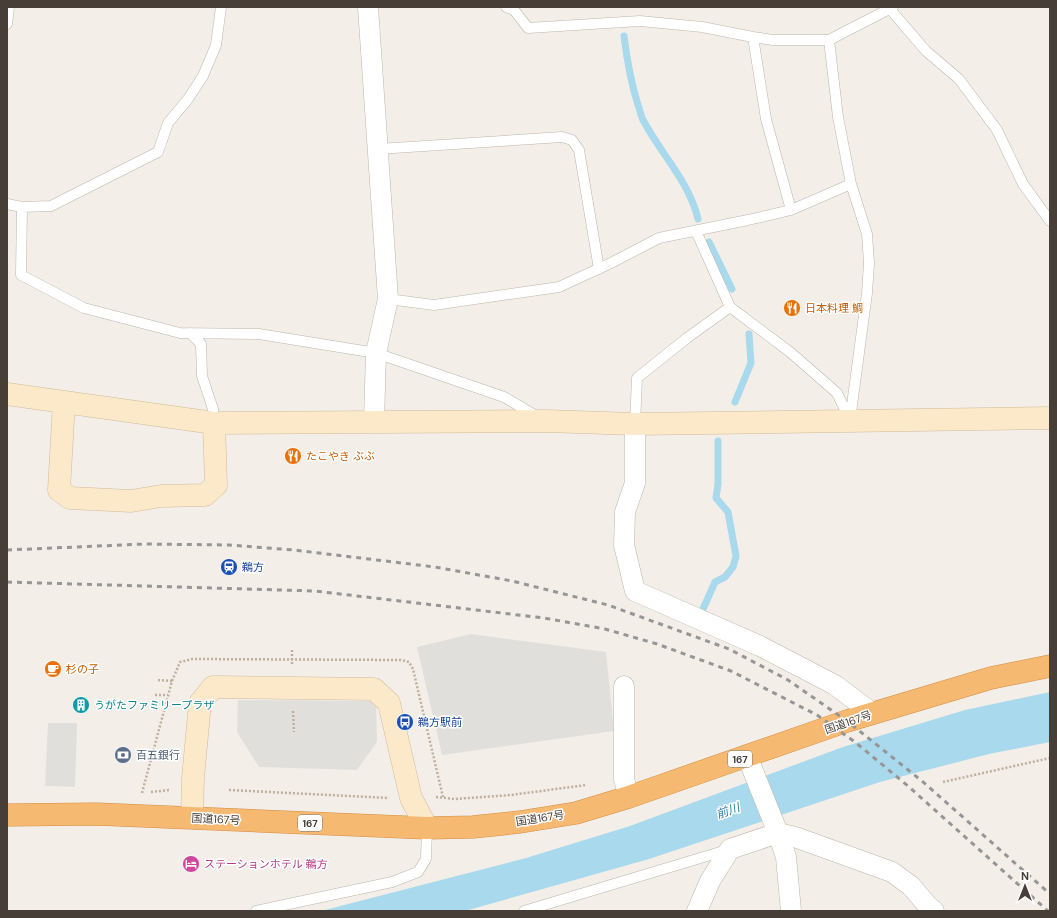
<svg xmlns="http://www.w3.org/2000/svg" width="1057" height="918" font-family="'DM Sans','Noto Sans JP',sans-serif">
<rect width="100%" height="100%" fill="#f3eee8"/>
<!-- parking -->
<path fill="#e1dfdc" d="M471 634 606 652 614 731 442 755 417 647Z
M238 700 376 701 377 742 357 770 259 767 237 732Z
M48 723H77L75 787 45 786Z"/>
<!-- water -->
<path fill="#a8d9ec" d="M1050 692V742L989 754 880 782 649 859 465 911H321L526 858 630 826 843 747 965 710Z"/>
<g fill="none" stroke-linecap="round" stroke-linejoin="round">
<!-- stream -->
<path stroke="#a8d9ec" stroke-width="7" d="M624 36C627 60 631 83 638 105 640 110 641 116 643 120 661 154 689 181 698 219
M709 242 732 289
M735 402 751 363 749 334
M703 609 715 582 725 577 733 567 736 556 728 512 716 498 718 484V441"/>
<!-- lane casing -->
<g stroke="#beb5ab" stroke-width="11">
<path id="lane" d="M506 7 514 10 528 28 640 21 702 27 753 37 773 40H829L893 7
M890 9 926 51 959 79 997 130 1023 184 1050 221
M7 24 9 7
M753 37 766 119 791 210
M829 40 838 117 851 184 867 234 869 263 867 293 850 420
M378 149 562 137 572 140 579 150 599 269
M7 204 22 207 51 206 158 152 168 123 188 99 203 76 216 45 221 7
M22 207 21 275 84 308 180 333 259 334 376 353 504 397 538 417
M696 231 730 307 790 352 837 393 850 420
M388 299 434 305 559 287 611 263 659 238 748 220 791 210 851 184
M190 333 201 344 202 376 213 409 214 423
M635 424 637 378 687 338 730 307
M256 911 392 882 418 872 426 859 427 828
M524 911 727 850"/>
</g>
<!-- street casing -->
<g stroke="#beb5ab" stroke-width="21">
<path id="street" d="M368 7 388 299 376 353 374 422
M635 424V483L625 512 624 545 635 591 760 646 835 685 872 713
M624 686V779L629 797
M747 756 778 833 786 857 791 911
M697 911 710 881 730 849 778 833 795 837 892 872 911 886 928 906 934 911"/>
</g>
<!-- secondary casing -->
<g stroke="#d0bb9a" stroke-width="23">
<path id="secondary" d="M7 394 214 423 546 421 635 424 1050 418
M64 402 59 490 70 498 131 501 161 496 205 495 216 485 214 423
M192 817 193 778 200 703 213 687 374 689 389 703 411 798 427 828"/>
</g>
<!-- highway casing -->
<g stroke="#d48c41" stroke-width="23">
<path id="highway" d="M7 815 96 814 427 828 473 827 520 822 576 813 629 797 847 721 991 678 1050 666"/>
</g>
<!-- path -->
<path stroke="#bfaf9d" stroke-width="2.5" stroke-dasharray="2 2" stroke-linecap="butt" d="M292 650V665
M158 680 172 681
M155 695H168
M293 711 294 732
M943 782 1050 758
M229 790 389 798
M151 792 170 790
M142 793 172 681 180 662 192 659 401 660 409 662 413 669 443 797
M436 797 455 799 511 795 586 785"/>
<!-- lane -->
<use href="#lane" stroke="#fff" stroke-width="10"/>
<!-- street -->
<use href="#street" stroke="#fff" stroke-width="20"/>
<!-- secondary -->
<use href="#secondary" stroke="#fbe9ca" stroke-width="22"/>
<!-- highway -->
<use href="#highway" stroke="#f5b971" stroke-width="22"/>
<!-- rail -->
<path stroke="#969696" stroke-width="3" stroke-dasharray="5 5" stroke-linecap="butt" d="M7 550 145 544 229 545 294 550 435 567 512 581 608 605 729 649 788 680 847 721 922 781 1050 894
M7 582 315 591 544 618 605 629 657 644 731 671 817 715 855 742 908 786 1048 911"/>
</g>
<!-- icons -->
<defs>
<g id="restaurant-disc" transform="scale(0.9)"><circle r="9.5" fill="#e8710a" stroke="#fff"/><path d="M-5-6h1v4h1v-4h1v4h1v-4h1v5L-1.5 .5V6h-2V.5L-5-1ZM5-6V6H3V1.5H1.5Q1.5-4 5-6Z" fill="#fff"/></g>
<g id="station-disc" transform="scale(0.9)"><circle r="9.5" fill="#1a4fb4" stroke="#fff"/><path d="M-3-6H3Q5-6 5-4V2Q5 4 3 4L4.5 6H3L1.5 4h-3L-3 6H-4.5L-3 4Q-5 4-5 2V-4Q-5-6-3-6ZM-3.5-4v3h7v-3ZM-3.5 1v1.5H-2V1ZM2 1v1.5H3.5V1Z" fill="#fff"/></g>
<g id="cafe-disc" transform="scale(0.9)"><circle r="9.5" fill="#e8710a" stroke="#fff"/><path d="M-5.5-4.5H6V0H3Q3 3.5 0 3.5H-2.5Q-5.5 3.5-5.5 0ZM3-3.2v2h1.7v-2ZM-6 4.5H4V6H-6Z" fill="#fff"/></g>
<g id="building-disc" transform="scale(0.9)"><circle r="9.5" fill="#0f9aa8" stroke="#fff"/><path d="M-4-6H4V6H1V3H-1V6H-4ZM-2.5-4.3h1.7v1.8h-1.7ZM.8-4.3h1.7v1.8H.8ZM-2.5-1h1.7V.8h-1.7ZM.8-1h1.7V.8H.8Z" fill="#fff"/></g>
<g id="bus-disc" transform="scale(0.9)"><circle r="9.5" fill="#1a4fb4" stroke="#fff"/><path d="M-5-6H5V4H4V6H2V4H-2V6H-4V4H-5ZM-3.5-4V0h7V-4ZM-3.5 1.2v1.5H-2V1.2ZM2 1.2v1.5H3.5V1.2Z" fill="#fff"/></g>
<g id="bank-disc" transform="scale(0.9)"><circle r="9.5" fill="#5c6f8a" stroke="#fff"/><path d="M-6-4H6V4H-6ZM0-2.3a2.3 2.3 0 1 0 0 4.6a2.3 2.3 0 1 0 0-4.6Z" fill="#fff"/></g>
<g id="hotel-disc" transform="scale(0.9)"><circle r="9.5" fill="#d1479c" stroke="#fff"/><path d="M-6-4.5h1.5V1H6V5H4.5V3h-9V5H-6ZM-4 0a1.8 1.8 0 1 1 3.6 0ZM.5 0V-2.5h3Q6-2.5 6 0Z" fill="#fff"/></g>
</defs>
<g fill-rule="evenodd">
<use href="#restaurant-disc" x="792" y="308"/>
<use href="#restaurant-disc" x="293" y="456"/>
<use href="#station-disc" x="229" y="567"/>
<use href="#cafe-disc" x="53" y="669"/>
<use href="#building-disc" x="81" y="705"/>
<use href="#bus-disc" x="405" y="722"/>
<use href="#bank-disc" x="123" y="755"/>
<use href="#hotel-disc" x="191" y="864"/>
</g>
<g text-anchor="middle" stroke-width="3" stroke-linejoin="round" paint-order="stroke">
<!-- shield labels -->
<g fill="#fff" stroke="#7e7873" stroke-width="1">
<rect x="728" y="751" width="24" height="16" rx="3"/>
<rect x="298" y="815" width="24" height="16" rx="3"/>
</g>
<g font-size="10" font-weight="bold" fill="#463e37">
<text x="740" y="763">167</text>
<text x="310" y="827">167</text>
</g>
<!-- food labels -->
<g font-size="11" fill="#c56008" stroke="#fff" text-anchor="start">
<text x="805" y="312">日本料理 鯛</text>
<text x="306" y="460">たこやき ぶぶ</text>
<text x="66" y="673">杉の子</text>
</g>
<!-- transit labels -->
<g font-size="11" fill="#164399" stroke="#fff" text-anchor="start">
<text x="242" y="571">鵜方</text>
<text x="418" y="726">鵜方駅前</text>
</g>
<!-- culture labels -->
<g font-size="11" fill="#0d838f" stroke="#fff" text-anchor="start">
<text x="94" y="709">うがたファミリープラザ</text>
</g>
<!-- street labels -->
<g font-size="11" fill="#463e37" stroke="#fff">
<text transform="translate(848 722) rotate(-19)" y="4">国道167号</text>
<text transform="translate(540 818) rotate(-9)" y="4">国道167号</text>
<text transform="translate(216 819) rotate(3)" y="4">国道167号</text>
</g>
<!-- service labels -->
<g font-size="11" fill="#4e5e75" stroke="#fff" text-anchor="start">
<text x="136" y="759">百五銀行</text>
</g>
<!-- hotel labels -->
<g font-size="11" fill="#b23c85" stroke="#fff" text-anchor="start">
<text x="204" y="868">ステーションホテル 鵜方</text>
</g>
<!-- water labels -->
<g font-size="12" font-style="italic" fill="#327c9c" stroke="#fff">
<text transform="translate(728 811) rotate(-20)" y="4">前川</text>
</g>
</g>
<!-- border -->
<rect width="1057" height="918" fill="none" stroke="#463e37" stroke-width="16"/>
<!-- north arrow -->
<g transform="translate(1025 886)" stroke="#ffffff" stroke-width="3" paint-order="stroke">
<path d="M0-3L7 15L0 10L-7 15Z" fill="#463e37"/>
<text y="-6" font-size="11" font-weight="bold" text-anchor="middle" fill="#463e37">N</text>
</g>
</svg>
